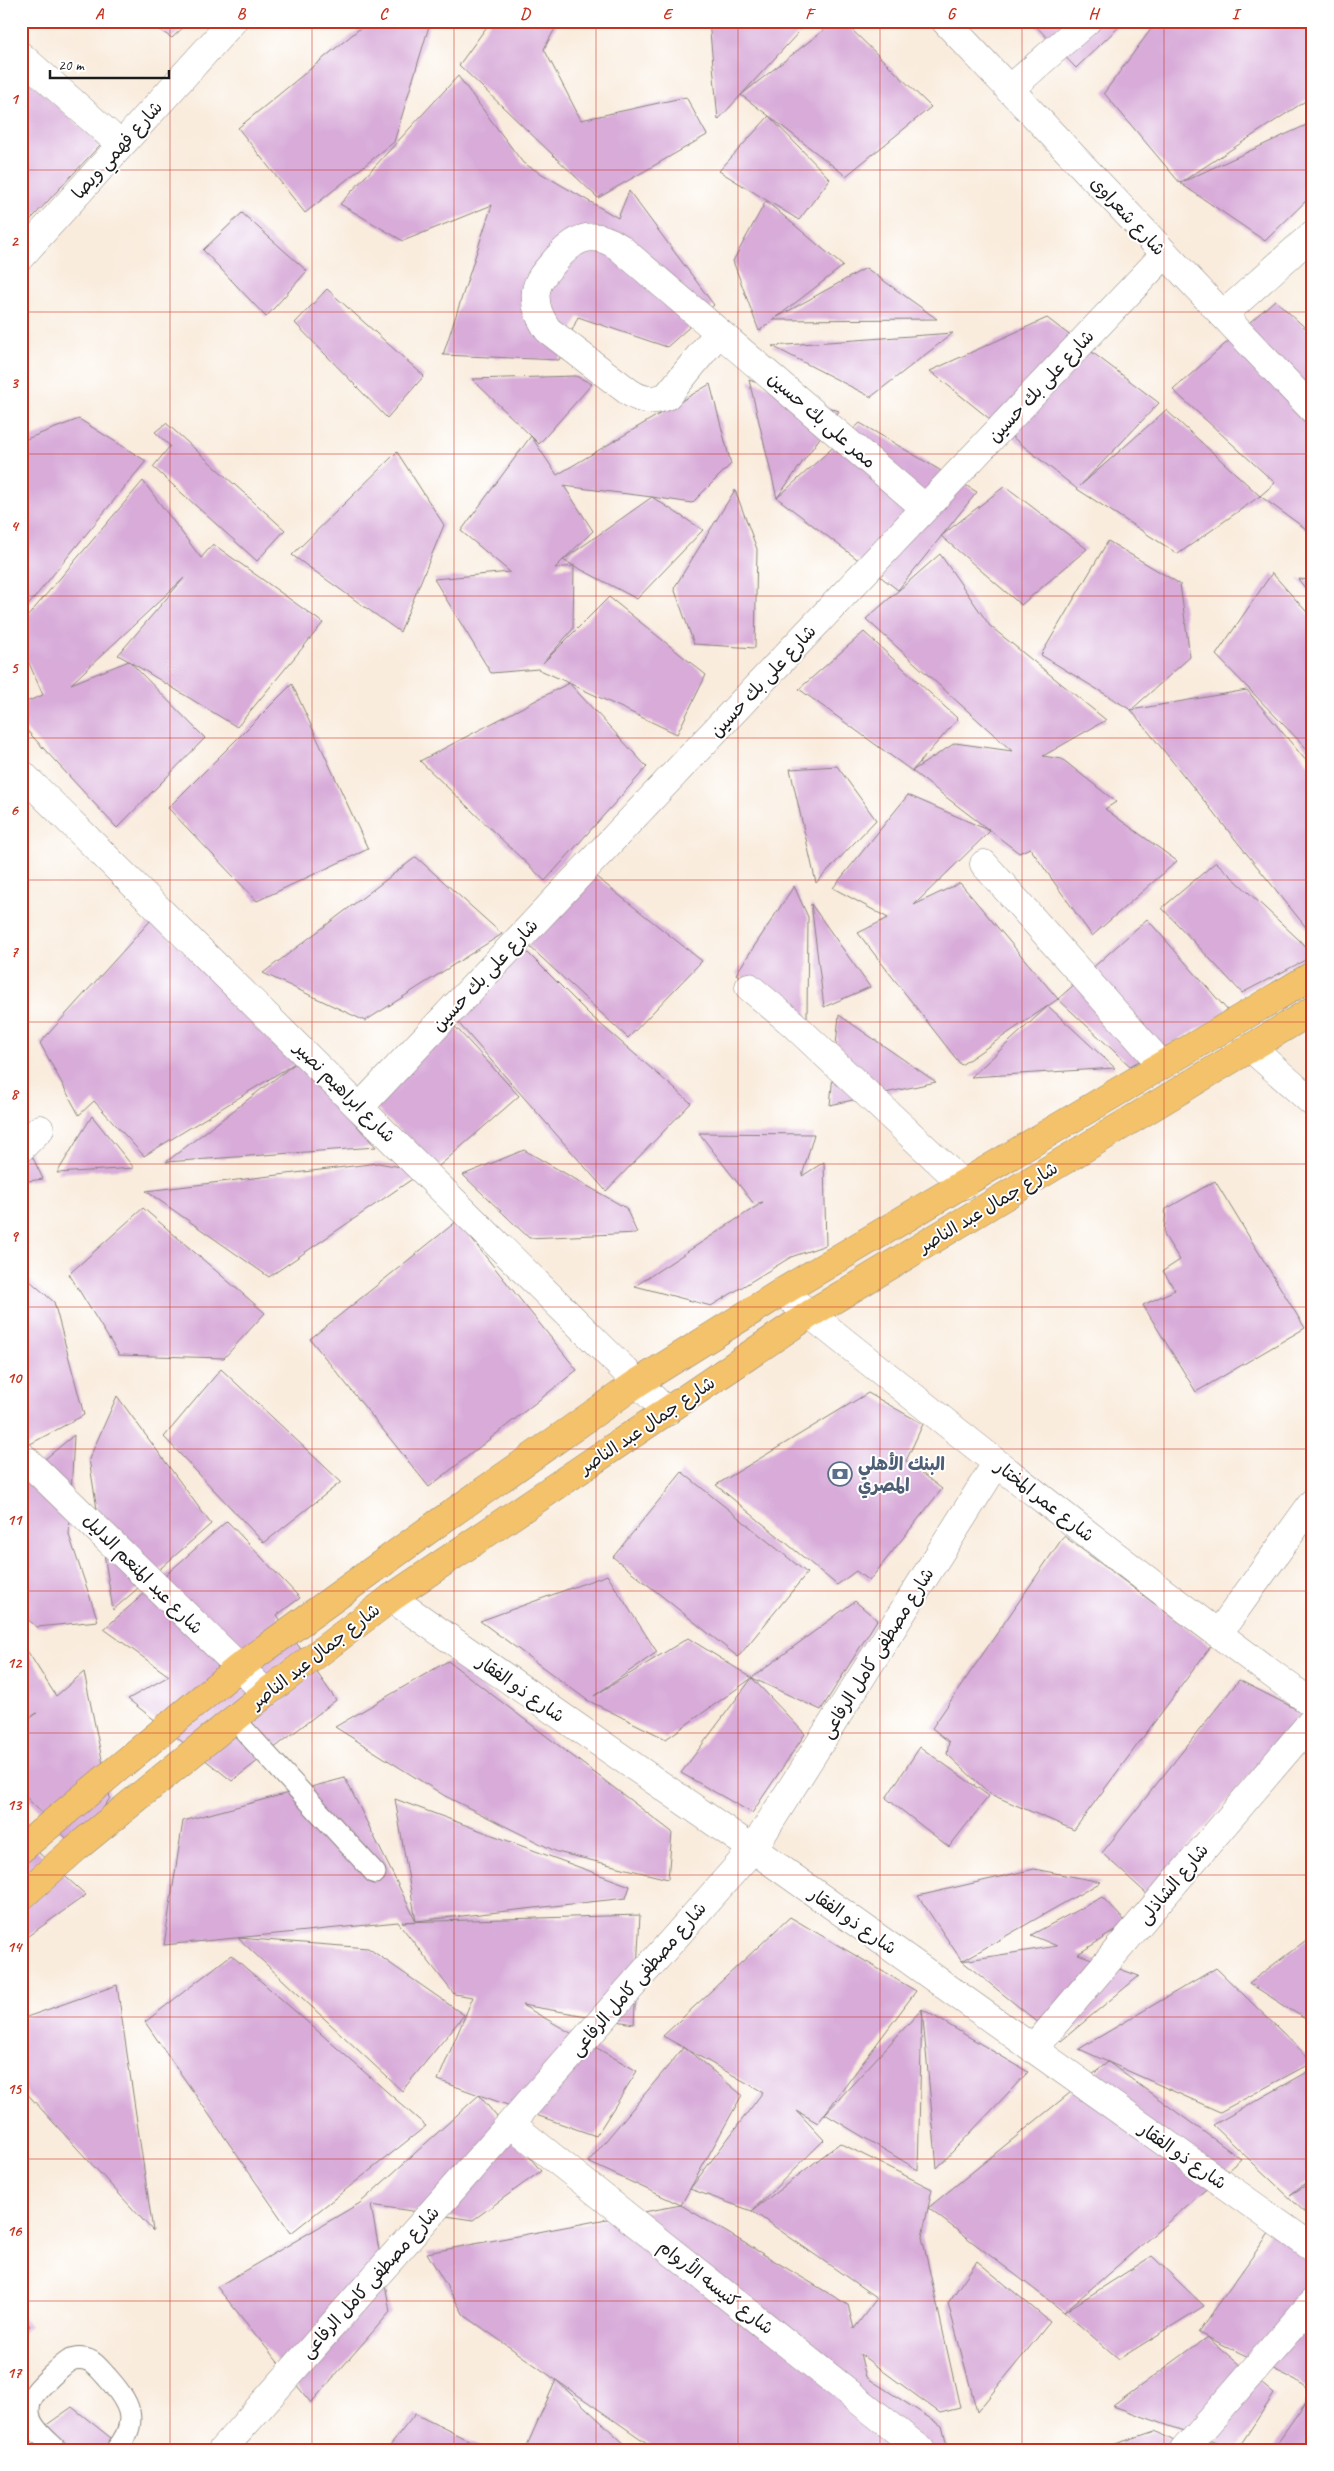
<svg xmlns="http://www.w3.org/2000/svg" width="1334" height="2471" font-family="Caveat,'Playpen Sans Arabic',sans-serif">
<rect width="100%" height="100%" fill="#fff"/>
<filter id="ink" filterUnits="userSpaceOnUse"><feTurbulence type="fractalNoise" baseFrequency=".02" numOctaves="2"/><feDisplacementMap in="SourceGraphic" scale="10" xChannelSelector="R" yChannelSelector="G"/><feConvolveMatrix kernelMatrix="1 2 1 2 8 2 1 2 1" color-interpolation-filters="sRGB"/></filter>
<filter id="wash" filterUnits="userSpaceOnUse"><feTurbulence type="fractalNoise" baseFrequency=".0096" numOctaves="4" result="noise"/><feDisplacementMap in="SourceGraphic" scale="20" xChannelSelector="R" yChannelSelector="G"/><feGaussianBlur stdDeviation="1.12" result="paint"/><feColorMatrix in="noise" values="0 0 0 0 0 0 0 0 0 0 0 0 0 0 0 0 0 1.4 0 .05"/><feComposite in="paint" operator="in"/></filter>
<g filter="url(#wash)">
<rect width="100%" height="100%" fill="#f9ecdd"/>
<g id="blocks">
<!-- building -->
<path fill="#d8abd9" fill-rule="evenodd" d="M145 21H190L172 38Z
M369 21 430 23 394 142 305 213 238 128Z
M491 21H559L544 49 581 120 686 97 707 135 598 198 459 65Z
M709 21H809L741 95 835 21H843L931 107 846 176 769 116 830 179 799 220 719 171 769 116 741 95 718 120Z
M1031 21H1125L1076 68Z
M1157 21H1305L1313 32V96L1180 183 1313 122V194L1265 241 1180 183 1104 93Z
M21 73 100 145 21 230Z
M458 76 523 163 618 218 629 191 714 305 667 347 578 317 559 360 443 355 492 205 403 241 340 204Z
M766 201 843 266 759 331 733 261Z
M242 213 307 271 266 317 203 250Z
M866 268 937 319 772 320Z
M327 289 424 376 387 418 295 323Z
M1275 300 1313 335V534L1260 496 1275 483 1173 390Z
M1047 318 1159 403 1080 486 1166 410 1260 496 1178 554 1077 489 930 371Z
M953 333 871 397 772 346Z
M576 376 592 384 539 444 531 436 557 475 710 384 731 464 692 503 652 497 703 530 637 599 563 560 555 568 574 566 573 629 543 663 609 597 706 675 677 734 569 683 647 767 545 881 420 761 569 683 538 669 491 673 434 579 510 572 461 531 531 436 472 379ZM564 486 652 497 563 560 593 531Z
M749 380 839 411 777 498 860 423 977 492 898 590 777 498Z
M79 419 146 461 21 614V441Z
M166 423 285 530 257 561 153 467 170 446 155 432Z
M397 452 444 525 400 632 292 555Z
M143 481 201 558 213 544 323 623 237 727 127 660 118 655 184 578 71 684 129 661 205 738 117 828 21 724V704L43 695 21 645V624Z
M1005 486 1087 549 1021 605 941 536Z
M735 490 757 549 755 648 694 644 674 588Z
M1108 541 1180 584 1190 657 1131 710 1041 655Z
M940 554 990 626 1106 720 1043 756 1062 759 1116 802 1105 809 1177 861 1092 936 1030 848 1019 853 912 771 799 689 864 632 958 719 912 771 955 743 1012 751 866 619Z
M1272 573 1313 619V755L1216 655Z
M1298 579 1313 580V598Z
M292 684 368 849 257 901 168 808Z
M1247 690 1313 769V936L1131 710Z
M837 766 876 820 816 883 790 769Z
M908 795 990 831 914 905 960 883 1058 999 961 1065 858 933 888 918 833 888Z
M416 857 502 934 365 1021 263 973Z
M1216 862 1313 953V956L1242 993 1162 908Z
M590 872 702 961 628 1038 528 945Z
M794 886 808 917 807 1018 736 974Z
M811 904 870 987 824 1007Z
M1147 919 1229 1012 1130 1066 1058 999Z
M151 920 299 1061 376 1147 166 1162 297 1062 144 1156 94 1101 79 1115 40 1043Z
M522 947 590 1015 691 1103 606 1191 454 1018Z
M1048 1006 1115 1068 971 1077Z
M839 1015 936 1082 830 1105Z
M449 1020 519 1096 438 1167 374 1106Z
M92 1116 134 1168 57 1173Z
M21 1133 43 1179 21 1182Z
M699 1133 814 1134 802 1176 824 1162 826 1245 791 1257 711 1306 635 1286 763 1202 754 1204Z
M524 1150 626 1208 637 1233 529 1238 463 1175Z
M378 1163 424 1171 269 1277 146 1191Z
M1215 1181 1305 1328 1196 1392 1143 1305 1175 1290 1163 1271 1180 1260 1164 1235 1166 1209Z
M143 1208 265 1313 224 1358 119 1355 69 1274Z
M457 1221 577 1370 429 1487 310 1339Z
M21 1273 54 1302 84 1415 21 1449Z
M221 1369 341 1482 264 1543 164 1437Z
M868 1393 923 1424 906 1461 942 1489 869 1581 856 1571 837 1585 716 1485Z
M117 1396 211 1524 113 1610 89 1459Z
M74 1435 69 1535 98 1621 37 1627 21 1614V1479Z
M682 1472 807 1573 738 1657 613 1557Z
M227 1521 300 1598 277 1615 336 1700 232 1781 128 1699 169 1676 104 1629Z
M1064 1536 1211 1646 1074 1830 990 1794 947 1754 949 1742 932 1728Z
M607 1575 657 1652 594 1696 688 1638 752 1678 805 1734 752 1813 681 1773 752 1678 666 1739 587 1700 480 1621Z
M855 1601 877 1620 821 1710 752 1678Z
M21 1641 56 1696 84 1672 110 1798 76 1848 21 1792V1726L37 1713 21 1723Z
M448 1661 672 1832 668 1879 557 1852 445 1796 335 1727Z
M1239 1680 1302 1712 1148 1895 1102 1853Z
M920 1747 989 1796 949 1847 886 1798Z
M345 1778 416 1921 402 1922 640 1915 634 2024 522 2005 637 2071 596 2136 479 2095 541 2171 473 2220 371 2205 390 2312 311 2403 217 2287 360 2203 479 2095 438 2080 473 1997 454 1994 398 1922 164 1945 183 1821Z
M395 1799 630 1886 626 1898 416 1921Z
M21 1837 86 1895 21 1941Z
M1034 1869 1101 1882 962 1961 1057 1946 1031 1935 1102 1897 1127 1923 1078 1954 1139 1976 1061 2041 962 1961 918 1896Z
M790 1917 916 1991 818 2123 797 2111 824 2140 752 2211 690 2189 763 2092 663 2036Z
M1313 1935V2024L1249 1983Z
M238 1938 368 1948 464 2015 402 2091Z
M231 1955 426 2126 291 2233 145 2022Z
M1216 1968 1313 2062 1220 2112 1079 2049Z
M117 1985 153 2231 21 2087V2019Z
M922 2009 1028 2072 937 2168Z
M922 2009 918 2170 825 2114Z
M684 2047 742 2095 681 2205 848 2305 854 2329 877 2298 752 2211 840 2143 932 2189 928 2208 1108 2062 1241 2159 1064 2312 1152 2256 1204 2306 1119 2359 1064 2312 928 2208 922 2237 960 2408 940 2413 860 2354 866 2377 942 2426 948 2450H657L556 2380 631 2450H525L556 2380 464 2315 427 2253 681 2205 588 2162Z
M1313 2069V2177L1290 2195 1313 2181V2220L1213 2125Z
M1277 2222 1313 2258V2450H1272L1312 2393 1296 2380 1207 2337 1274 2394 1237 2450 1113 2406 1207 2337 1198 2333Z
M977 2261 1050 2322 977 2412 948 2303Z
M21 2315 30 2326 21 2334Z
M72 2407 126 2450H21V2443Z
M415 2414 488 2450H387Z
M1155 2431 1191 2450H1100V2449Z"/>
</g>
</g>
<g filter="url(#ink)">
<use href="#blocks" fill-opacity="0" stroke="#8a847c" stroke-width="1"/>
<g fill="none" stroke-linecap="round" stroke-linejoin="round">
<!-- service casing -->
<g stroke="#8a847c" stroke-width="23">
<path id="service" d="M234 1719 375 1873
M57 2450C48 2441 34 2431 30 2418 28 2412 29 2402 33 2396 38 2388 61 2366 69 2361 73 2359 79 2358 84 2359 94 2360 100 2370 107 2377 129 2402 141 2421 116 2450"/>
</g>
<!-- minor casing -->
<g stroke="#8a847c" stroke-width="29">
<path id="minor" d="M21 56 121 145
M1009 90 1087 21
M21 256 233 21
M1223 315 1313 234
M719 332 667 396C653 402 642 401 629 392L548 330C540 318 534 306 536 291 538 279 546 271 554 262 573 239 591 228 619 247L925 508
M21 773 667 1412
M984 864 1162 1065
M749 987 792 1023 964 1185
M1251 1048 1313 1103
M360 1107 1165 254
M21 1148 40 1129
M782 1292C957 1432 1132 1572 1313 1704
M21 1455 266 1693
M391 1598 753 1849 1313 2248
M1218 1634 1313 1502
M1033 2049 1313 1720
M511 2124 921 2450
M222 2450 753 1849 996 1464
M1184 2450 1313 2302"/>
</g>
<!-- tertiary casing -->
<g stroke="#8a847c" stroke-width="29">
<path id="tertiary" d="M945 21 1313 410"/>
</g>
<!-- primary casing -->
<g stroke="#8a847c" stroke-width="29">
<path id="primary" d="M21 1849 238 1668 438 1523 637 1383 782 1292 1313 975
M21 1897 76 1848 266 1693 391 1598 810 1314 1313 1010"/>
</g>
<!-- service -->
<use href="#service" stroke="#fff" stroke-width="21"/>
<!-- minor -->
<use href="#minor" stroke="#fff" stroke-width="28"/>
<!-- tertiary -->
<use href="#tertiary" stroke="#fff" stroke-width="28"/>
<!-- primary -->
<use href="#primary" stroke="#f4c26a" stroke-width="28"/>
</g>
</g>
<!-- grid -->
<path fill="none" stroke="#c8321e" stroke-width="1" stroke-opacity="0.55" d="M170 21V2450M312 21V2450M454 21V2450M596 21V2450M738 21V2450M880 21V2450M1022 21V2450M1164 21V2450M21 170H1313M21 312H1313M21 454H1313M21 596H1313M21 738H1313M21 880H1313M21 1022H1313M21 1164H1313M21 1307H1313M21 1449H1313M21 1591H1313M21 1733H1313M21 1875H1313M21 2017H1313M21 2159H1313M21 2301H1313"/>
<!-- icons -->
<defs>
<g id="bank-ring" transform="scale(1.25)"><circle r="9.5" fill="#fff" stroke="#5c6f8a" stroke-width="1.5"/><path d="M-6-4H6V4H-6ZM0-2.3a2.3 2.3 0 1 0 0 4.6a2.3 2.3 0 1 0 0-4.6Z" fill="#5c6f8a"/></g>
</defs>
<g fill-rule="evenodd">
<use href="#bank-ring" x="840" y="1474"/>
</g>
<g text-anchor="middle" stroke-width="4" stroke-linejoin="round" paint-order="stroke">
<!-- street labels -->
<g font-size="18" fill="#1c1c1c" stroke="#fff">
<text transform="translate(117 150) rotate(-48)" y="6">شارع فهمي ويصا</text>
<text transform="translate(1128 216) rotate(47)" y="6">شارع شعراوى</text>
<text transform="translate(1041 386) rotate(-47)" y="6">شارع على بك حسين</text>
<text transform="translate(822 420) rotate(41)" y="6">ممر على بك حسين</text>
<text transform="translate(763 681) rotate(-47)" y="6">شارع على بك حسين</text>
<text transform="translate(485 975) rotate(-47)" y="6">شارع على بك حسين</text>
<text transform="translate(345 1092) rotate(45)" y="6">شارع ابراهيم نصير</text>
<text transform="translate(988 1207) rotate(-31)" y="6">شارع جمال عبد الناصر</text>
<text transform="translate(647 1425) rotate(-34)" y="6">شارع جمال عبد الناصر</text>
<text transform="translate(1045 1501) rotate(38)" y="6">شارع عمر المختار</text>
<text transform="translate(143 1574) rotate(45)" y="6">شارع عبد المنعم الدليل</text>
<text transform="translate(877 1653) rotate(-58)" y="6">شارع مصطفى كامل الرفاعى</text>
<text transform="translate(315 1656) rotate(-38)" y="6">شارع جمال عبد الناصر</text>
<text transform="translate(521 1689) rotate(35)" y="6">شارع ذو الفقار</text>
<text transform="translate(1173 1884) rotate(-50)" y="6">شارع الشاذلى</text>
<text transform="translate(853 1921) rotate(35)" y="6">شارع ذو الفقار</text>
<text transform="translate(638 1979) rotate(-49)" y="6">شارع مصطفى كامل الرفاعى</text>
<text transform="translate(1183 2156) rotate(35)" y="6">شارع ذو الفقار</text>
<text transform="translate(370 2282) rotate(-48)" y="6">شارع مصطفى كامل الرفاعى</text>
<text transform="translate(716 2287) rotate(38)" y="6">شارع كنيسه الأروام</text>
</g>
<!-- service labels -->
<g font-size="18" font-weight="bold" fill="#4e5e75" stroke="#fff" text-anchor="start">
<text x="858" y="1470">البنك الأهلي<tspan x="858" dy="21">المصري</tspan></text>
</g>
</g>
<!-- margin -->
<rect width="1334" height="2471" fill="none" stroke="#fff" stroke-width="55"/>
<!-- scale -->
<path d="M50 70v8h119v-8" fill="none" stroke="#1c1c1c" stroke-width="2.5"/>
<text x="58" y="70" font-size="15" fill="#1c1c1c" stroke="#ffffff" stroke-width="4" paint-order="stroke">20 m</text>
<rect x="28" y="28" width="1278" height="2416" fill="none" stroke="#c8321e" stroke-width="2"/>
<g font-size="16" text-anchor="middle" font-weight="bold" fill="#c8321e">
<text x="99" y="19">A</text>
<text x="241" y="19">B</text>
<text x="383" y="19">C</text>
<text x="525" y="19">D</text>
<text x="667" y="19">E</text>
<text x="809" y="19">F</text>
<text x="951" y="19">G</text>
<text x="1093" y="19">H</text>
<text x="1235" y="19">I</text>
<text x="14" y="104">1</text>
<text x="14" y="246">2</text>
<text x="14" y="388">3</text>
<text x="14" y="531">4</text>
<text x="14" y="673">5</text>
<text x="14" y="815">6</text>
<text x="14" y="957">7</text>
<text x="14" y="1099">8</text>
<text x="14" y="1241">9</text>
<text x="14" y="1383">10</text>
<text x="14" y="1525">11</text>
<text x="14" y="1668">12</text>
<text x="14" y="1810">13</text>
<text x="14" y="1952">14</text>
<text x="14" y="2094">15</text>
<text x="14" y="2236">16</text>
<text x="14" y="2378">17</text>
</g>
</svg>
